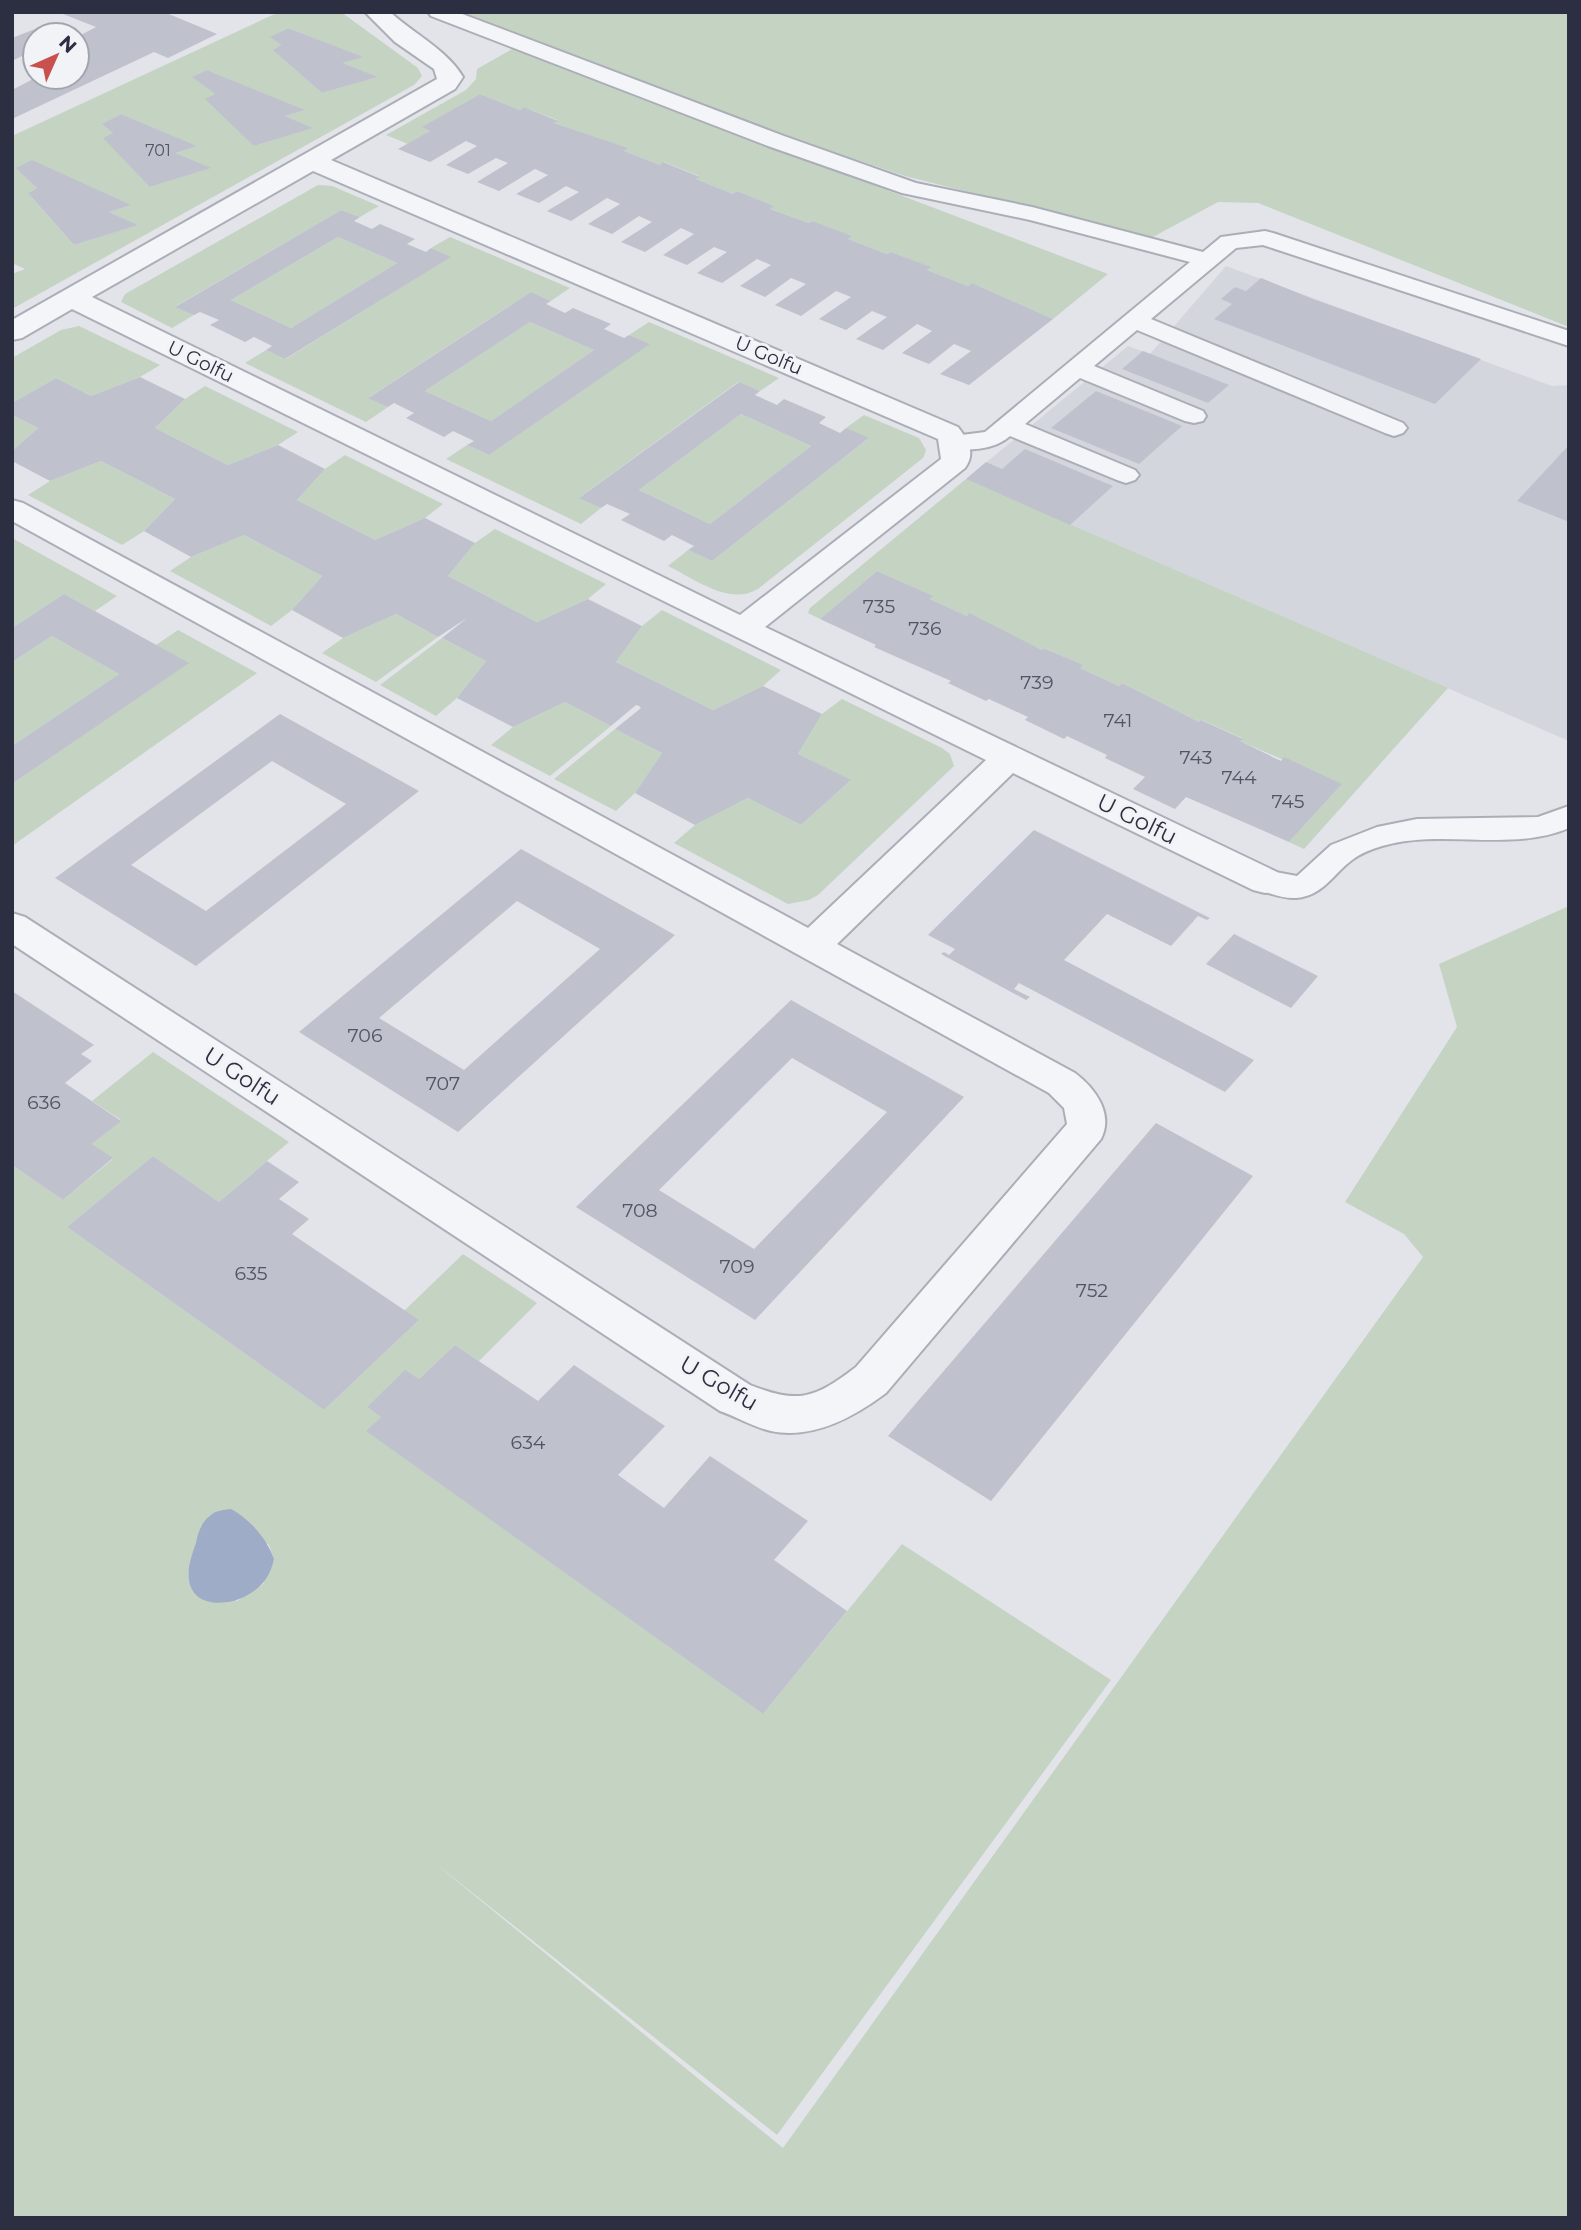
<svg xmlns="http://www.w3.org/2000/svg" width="1581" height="2230" font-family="Montserrat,sans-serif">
<rect width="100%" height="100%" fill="#e2e4ea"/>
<!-- built -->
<path fill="#d4d6de" d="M1226 266 1552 386 1569 385V741L966 479 1128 346 1150 354Z"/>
<!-- green -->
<path fill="#c5d3c3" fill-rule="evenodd" d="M279 12H341L418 68 422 76 414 85 12 309V274L25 269 12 263V136ZM288 28 361 57 343 63 377 77 322 93 274 50 281 45 271 37ZM207 70 304 110 285 116 312 128 254 146 215 94 193 77ZM121 114 196 146 176 153 210 168 150 187 113 133 103 124ZM17 168 130 205 109 212 137 225 74 245 28 193 37 188Z
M454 12H1569V327L1258 203 1218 202 1151 238 905 176 730 117Z
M514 48 581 74 1108 274 1053 319 972 283 968 286 927 270 930 267 891 252 887 254 848 239 851 236 813 221 809 223 770 209 773 206 737 191 733 194 696 179 699 176 664 162 660 165 624 151 627 148 554 123 557 120 524 107 520 110 480 94 423 127 430 131 408 144 386 135 466 90 476 79 477 69Z
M318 185 332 186 379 206 360 217 341 210 176 306 194 315 172 328 121 302 125 294Z
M338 237 397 263 291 328 231 300Z
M450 237 570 288 551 301 531 292 369 397 388 407 366 422 245 363 266 350 286 359 450 257 431 248Z
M530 322 594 350 491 421 425 391Z
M649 322 779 378 760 391 738 382 580 497 601 508 581 524 446 459 467 445 489 455 649 344 629 335Z
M79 326 160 365 140 377 91 396 56 378 12 403V358L61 330Z
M205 386 298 432 278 445 228 465 155 428 185 399Z
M741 414 811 446 710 524 639 490Z
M12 415 38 428 12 451Z
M864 415 919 438 926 450 923 458 758 589C729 606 695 579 668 566L688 550 712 561 868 439 846 428Z
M345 455 443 504 425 518 375 540 297 500 325 469Z
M101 461 175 499 144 531 122 545 28 495 50 481Z
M966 479 1448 688 1304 849 1289 842 1341 785 1240 741 1242 738 1202 720 1199 722 1122 683 1119 686 1080 668 1082 665 1045 648 1042 650 969 614 967 616 930 599 932 596 877 571 820 619 808 613 810 608Z
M495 529 606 584 588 599 537 622 448 576 475 543Z
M244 535 322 576 292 610 271 626 170 571 191 557Z
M12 538 117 596 95 611 64 594 12 628Z
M662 610 781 670 763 686 713 710 616 662 642 626Z
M396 614 438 637 376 682 322 653 343 638Z
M178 630 257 673 12 846V784L79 738 156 645Z
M52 636 119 674 12 746V662Z
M442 638 486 661 457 698 436 716 380 685Z
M842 699 942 748 950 754 954 766 818 895 809 900 788 904 674 843 695 825 748 798 801 825 850 781 798 754 822 714Z
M565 702 611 726 550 776 491 745 513 727Z
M615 729 662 753 635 793 616 811 554 779Z
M1569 906V2218H12V1165L63 1200 113 1159 92 1144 121 1120 92 1101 153 1052 289 1142 219 1202 153 1156 67 1227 324 1410 418 1321 404 1311 463 1254 537 1303 479 1361 455 1345 419 1379 405 1371 367 1407 381 1417 367 1431 763 1714 902 1544 1111 1680 777 2135 430 1859 783 2148 1423 1257 1404 1234 1345 1202 1457 1027 1439 964ZM221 1510 269 1545 274 1559 263 1584 237 1601 188 1575 204 1522Z"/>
<!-- water -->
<path fill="#9facc8" d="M231 1509C251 1520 267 1539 274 1559 270 1577 262 1587 246 1596 227 1606 193 1608 189 1580 187 1568 192 1554 196 1543 198 1532 202 1521 211 1515 217 1510 224 1510 231 1509Z"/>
<!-- building -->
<path fill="#bfc2cc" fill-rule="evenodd" d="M67 12H164L217 34 168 58 154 52 12 119V90L37 77H77V37L96 27 63 14Z
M288 28 363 57 343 63 378 77 322 93 273 50 281 45 270 37Z
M35 29 50 35H35V60L24 55 12 61V38Z
M207 70 305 110 285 116 313 128 254 146 205 99 215 94 192 77Z
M480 94 520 110 524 107 558 121 554 123 628 148 624 151 660 165 663 162 700 177 696 179 733 194 737 191 774 206 770 209 809 223 813 221 852 236 848 239 887 254 891 252 931 267 927 270 968 286 972 283 1053 319 969 385 940 374 971 351 954 344 929 364 902 353 932 331 917 324 883 350 856 339 887 317 872 311 846 330 819 319 851 297 836 291 801 316 775 305 806 284 791 278 765 297 740 286 771 265 757 259 722 283 697 273 727 252 714 247 687 265 663 255 694 234 681 228 645 252 621 242 652 222 639 216 612 234 588 224 620 204 607 198 571 221 547 211 579 192 566 186 539 203 516 194 548 175 535 169 499 191 477 182 508 163 496 158 468 174 446 165 477 146 466 141 430 162 398 149 430 131 422 127Z
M121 114 197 146 176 153 211 168 150 187 103 138 113 133 102 124Z
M32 160 131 205 109 212 138 225 74 245 28 193 37 188 16 168Z
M341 210 360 217 354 221 372 229 380 224 415 239 407 244 426 252 431 248 451 257 285 359 266 350 272 346 254 337 245 342 210 325 219 320 200 312 194 315 175 307ZM338 237 397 263 291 328 231 300Z
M1261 278 1313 299 1481 359 1435 404 1214 319 1232 304 1221 299 1235 287 1246 291Z
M531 292 551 301 546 304 565 313 573 308 611 324 604 329 624 338 629 335 650 344 489 455 467 445 474 441 453 431 444 437 406 418 414 413 394 403 388 407 368 398ZM530 322 594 350 491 421 425 391Z
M1143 351 1194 371 1229 385 1208 403 1122 369Z
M140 377 185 399 155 428 228 465 278 445 325 469 297 500 375 540 425 518 475 543 448 576 537 622 588 599 642 626 616 662 713 710 763 686 822 714 798 754 851 780 801 825 748 798 695 825 635 793 662 753 615 729 641 708 639 706 636 705 611 726 565 702 513 727 457 698 486 661 442 638 467 618 438 637 396 614 343 638 292 610 322 576 244 535 191 557 144 531 175 499 101 461 50 481 12 461V451L38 428 12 415V403L56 378 91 396Z
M739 382 760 391 755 395 777 405 784 399 826 417 819 423 840 433 846 428 869 438 712 561 688 550 694 546 672 535 664 541 621 520 630 514 607 504 601 508 579 498ZM741 414 811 446 710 524 639 490Z
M1096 391 1165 419 1182 426 1139 464 1051 428Z
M1569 445V522L1517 501Z
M1025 449 1096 479 1113 486 1070 525 966 479 986 462 1002 469Z
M877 571 933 596 930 599 967 616 969 613 1042 650 1044 648 1083 665 1080 668 1119 686 1122 683 1199 722 1201 720 1243 739 1240 741 1281 761 1284 757 1342 784 1289 842 1186 797 1175 809 1133 789 1145 777 1105 758 1107 755 1067 736 1064 739 1025 720 1028 717 989 699 986 701 948 683 951 681 874 647 876 645 820 619Z
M64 594 189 663 12 784V746L119 674 52 636 12 662V628Z
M280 714 419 791 196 966 55 878ZM272 761 346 804 206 911 131 865Z
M1034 830 1210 918 1207 920 1198 916 1171 946 1107 914 1064 960 1254 1060 1225 1092 1019 983 1014 989 1030 997 1026 1000 941 954 944 952 949 955 955 949 928 935Z
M521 849 675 935 458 1132 299 1032ZM517 901 600 949 464 1070 379 1018Z
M1234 934 1318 976 1291 1008 1206 964Z
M12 991 94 1045 81 1054 92 1061 65 1083 121 1121 92 1144 113 1158 63 1200 12 1165Z
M791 1000 964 1097 755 1320 576 1207ZM792 1058 887 1112 754 1249 659 1190Z
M1156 1123 1253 1176 991 1501 888 1436Z
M153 1156 219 1202 267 1161 299 1182 279 1199 309 1219 292 1234 419 1320 324 1410 67 1227Z
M455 1345 538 1401 574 1365 665 1426 618 1475 664 1508 710 1456 808 1521 774 1560 847 1611 763 1714 366 1431 381 1417 367 1407 405 1370 419 1379Z"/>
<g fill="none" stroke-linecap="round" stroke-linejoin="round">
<!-- lane casing -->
<g stroke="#abaeb7" stroke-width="4">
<path id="lane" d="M428 12H457L784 136 916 183 1032 207 1203 252 1221 237 1265 231 1273 233 1569 331V346L1263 245 1236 248 1151 319 1403 423 1407 428 1403 433 1394 436 1385 433 1137 330 1094 366 1203 411 1206 416 1203 421 1194 423 1185 421 1080 378 1025 424 1135 470 1139 475 1135 480 1126 483 1117 480 1010 436C995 450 966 452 946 447L942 442 946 437 985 432 1190 262 1030 220 902 193 768 146 431 16Z
M1569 806V828C1510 853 1443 828 1382 846 1372 849 1361 853 1352 860 1333 874 1323 896 1296 898 1282 899 1268 892 1254 889L1250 881 1254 873 1265 870 1297 876 1331 845 1377 827 1417 819 1538 817Z"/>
</g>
<!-- street casing -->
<g stroke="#abaeb7" stroke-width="4">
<path id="street" d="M365 12H390C414 34 446 49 463 77L455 89 331 160 958 427C968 440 976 453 965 468L765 627 1277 872 1283 881 1277 890 1265 893 1253 890 1013 773 837 944 1075 1073C1095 1088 1114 1114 1101 1139L886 1393C854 1417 813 1440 771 1431 753 1427 737 1417 720 1411L12 944V913L25 917 750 1385C799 1404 814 1399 856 1367L1067 1124 1064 1108 1049 1093 12 521V500L23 503 808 928 986 760 72 309 22 338 12 340V320L437 79 434 69 395 42ZM313 171 938 439 941 459 740 615 92 297Z"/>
</g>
<!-- lane -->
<use href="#lane" fill="#f4f5f8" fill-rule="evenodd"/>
<!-- street -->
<use href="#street" fill="#f4f5f8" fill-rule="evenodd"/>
</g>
<g text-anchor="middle" stroke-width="6" stroke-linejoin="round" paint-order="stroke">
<!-- far-number labels -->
<g font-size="16" fill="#505464">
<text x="158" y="156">701</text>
</g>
<!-- far-street labels -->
<g font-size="19" fill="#2b2f41" stroke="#f1f3f7">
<text transform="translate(769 355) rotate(23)" y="7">U Golfu</text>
<text transform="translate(201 361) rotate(26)" y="7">U Golfu</text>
</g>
<!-- number labels -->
<g font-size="19" fill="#505464">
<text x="879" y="613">735</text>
<text x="925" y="635">736</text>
<text x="1037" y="689">739</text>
<text x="1118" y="727">741</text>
<text x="1196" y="764">743</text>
<text x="1239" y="784">744</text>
<text x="1288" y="808">745</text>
<text x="365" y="1042">706</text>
<text x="443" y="1090">707</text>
<text x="44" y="1109">636</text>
<text x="640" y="1217">708</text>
<text x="737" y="1273">709</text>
<text x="251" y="1280">635</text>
<text x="1092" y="1297">752</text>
<text x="528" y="1449">634</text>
</g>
<!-- street labels -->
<g font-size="23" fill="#2b2f41" stroke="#f1f3f7">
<text transform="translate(1137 819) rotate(26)" y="8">U Golfu</text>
<text transform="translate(242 1076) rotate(33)" y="8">U Golfu</text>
<text transform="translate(719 1383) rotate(30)" y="8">U Golfu</text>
</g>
</g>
<!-- border -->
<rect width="1581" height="2230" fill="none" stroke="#2b2f41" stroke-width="28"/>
<!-- north arrow -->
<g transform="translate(56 56) rotate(45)"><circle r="33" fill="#f1f3f7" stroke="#a2a5ae" stroke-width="2"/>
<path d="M0-5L12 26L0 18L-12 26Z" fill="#c8504d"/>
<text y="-10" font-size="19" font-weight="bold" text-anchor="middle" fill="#2b2f41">N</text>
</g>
</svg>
